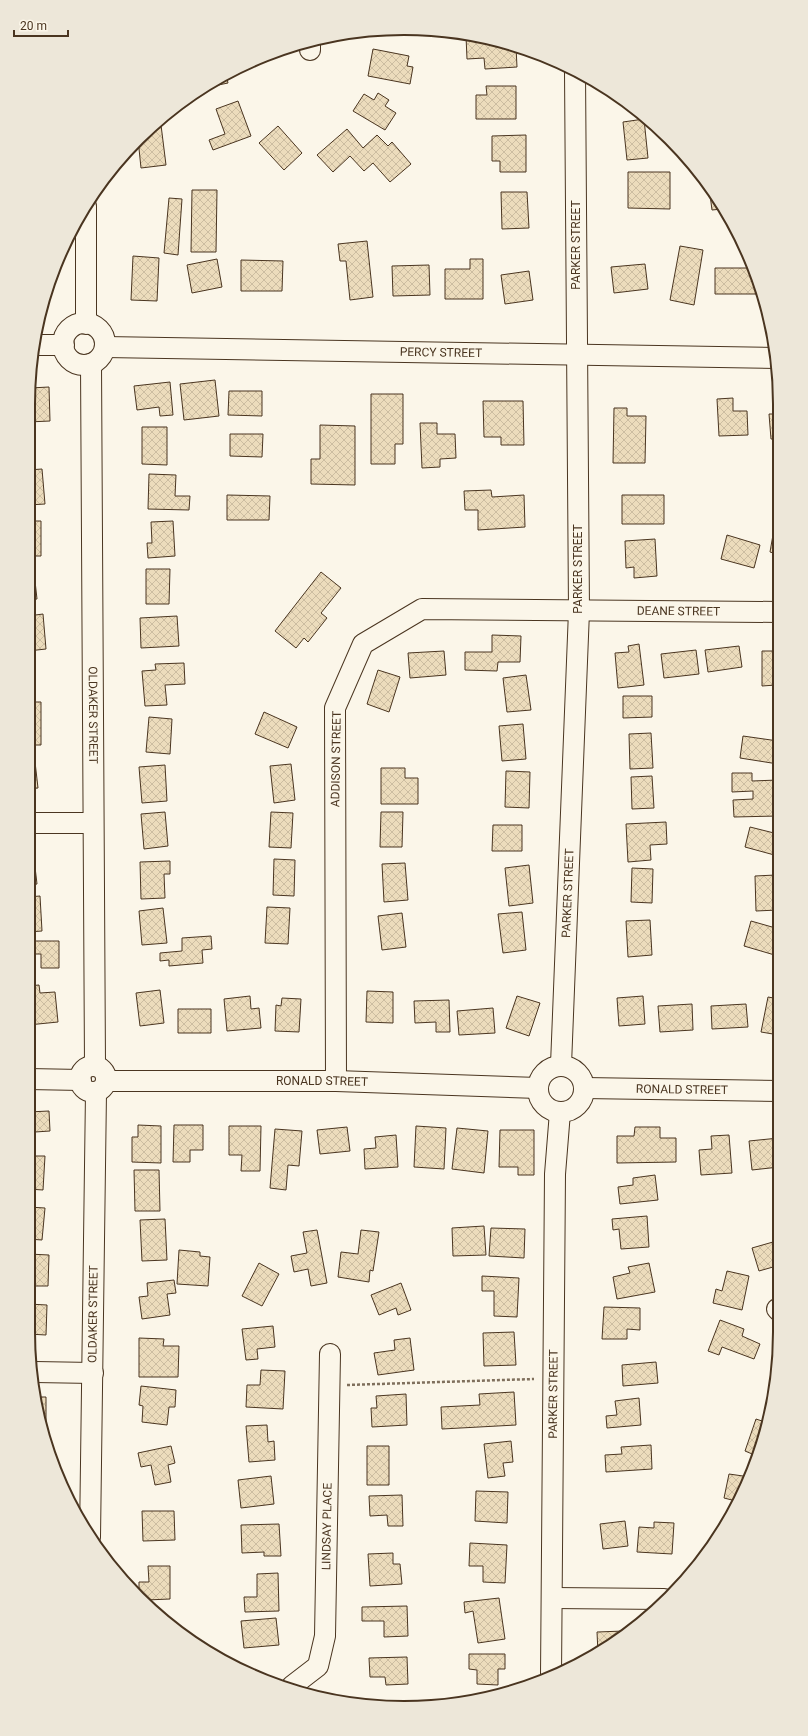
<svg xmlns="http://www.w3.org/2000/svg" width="808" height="1736" font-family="Roboto,sans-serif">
<defs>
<pattern id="building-cross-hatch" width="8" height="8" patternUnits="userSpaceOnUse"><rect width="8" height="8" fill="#ecdcbc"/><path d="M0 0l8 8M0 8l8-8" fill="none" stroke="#ccbda1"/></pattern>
</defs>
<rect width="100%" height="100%" fill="#fbf6e9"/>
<!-- building -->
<path fill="url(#building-cross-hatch)" stroke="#4a3520" d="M477 35 516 47 517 67 485 69 484 58 467 59 466 36Z
M373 49 409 56 407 66 413 67 410 84 368 76Z
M226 75 228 83 204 88V87Z
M486 86H516V119H476V95H487Z
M378 93 389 100 385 106 396 113 385 130 353 111 364 94 374 100Z
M238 101 251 136 213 150 209 140 225 134 216 109Z
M644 119 648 158 627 160 623 122Z
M161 125 166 165 141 168 138 139 153 126Z
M278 126 302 153 284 170 259 143Z
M347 129 363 148 377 135 388 146 392 142 411 164 390 182 373 163 364 171 350 156 333 172 317 155Z
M526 135V172H500V161H492V136Z
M628 172H670V209L628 208Z
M709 187 722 209 712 210Z
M192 190H217L216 252H191Z
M501 192H527L529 228 502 229Z
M169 198 182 199 178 255 164 253Z
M367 241 373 297 350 300 346 261H340L338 244Z
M680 246 703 250 694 305 670 300Z
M133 256 159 258 157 301 131 300Z
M217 259 222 287 192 293 187 265Z
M470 259H483V299H445V269H470Z
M241 260 283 261 282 291H241Z
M645 264 648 289 614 293 611 267Z
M429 265 430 295 393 296 392 266Z
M715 268H753L760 294H715Z
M529 271 533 300 505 304 501 275Z
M215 380 219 416 184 420 180 384Z
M170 382 173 415 160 416 159 407 137 410 134 386Z
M49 387 50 421 28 422 30 388Z
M229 391H262V416L228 415Z
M371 394H403V444H395V464H371Z
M733 398V411H747L748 435 719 436 717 399Z
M483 401H523L524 445H501V437H484Z
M614 408H627V416H646L645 463H613Z
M769 414H777V439H771Z
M420 423H437V434H455L456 458 440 459V467L422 468Z
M320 425 355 426V485L311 484V459H320Z
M142 427H167V465L142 464Z
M230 434H263L262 457 230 456Z
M42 469 45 504 28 505V470Z
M149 474 176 475 175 496H190L189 510 148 509Z
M491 490 492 497 524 495 525 527 478 530V510H465L464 491Z
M227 495 270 496 269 520H227Z
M622 495H664V524H622Z
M28 521H41V556H28Z
M173 521 175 556 148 558 147 543H152L151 522Z
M774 529 777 530V554L770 552Z
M727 535 760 545 754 568 721 559Z
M655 539 657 576 634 578V567L626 568 625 541Z
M33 563 37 599 28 600V564Z
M146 569H170L169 604H146Z
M321 572 341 588 321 613 327 618 308 642 304 638 296 648 275 631Z
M43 614 46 649 28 651V616Z
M177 616 179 646 141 648 140 618Z
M492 635 521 636 520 662H498L497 671 465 670V652H492Z
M639 644 644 685 618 688 615 653 629 652 628 646Z
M739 646 742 667 708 672 705 650Z
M696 650 699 674 664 678 661 654Z
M444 651 446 675 410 678 408 653Z
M762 651H778V706H776V685L762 686Z
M184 663 185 684 165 685 167 705 145 706 142 671 156 670 155 664Z
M378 670 400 677 389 712 367 704Z
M526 675 531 710 507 712 503 678Z
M623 696H652V717L623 718Z
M28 702H41V745H28Z
M264 712 297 727 288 748 255 734Z
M149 717 172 719 170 754 146 752Z
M523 724 526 759 502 761 499 726Z
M651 733 653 768 630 769 629 734Z
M743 736 778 741V764L740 758Z
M28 753H34L38 788 28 789Z
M291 764 295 800 274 803 270 766Z
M165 765 167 801 142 803 139 767Z
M381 768H405V778H418V804H381Z
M506 771 530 772 529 808 505 807Z
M732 773H752V781L778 780V816L734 817 733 800 753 799V791L732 792Z
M652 776 654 808 632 809 631 777Z
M165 812 168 846 144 849 141 814Z
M271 812 293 813 291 848 269 847Z
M381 812H403L402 847H380Z
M666 822 667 844 650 845 651 860 628 862 626 824Z
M493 825H522V851H492Z
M750 827 778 834V856L745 847Z
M33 850 37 884 28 886V851Z
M274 859 295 860 294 896 273 895Z
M170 861V874H164L165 898 141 899 140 862Z
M405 863 408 900 384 902 382 864Z
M529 865 533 903 509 906 505 868Z
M632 868 653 869 652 903 631 902Z
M776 875 778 910 756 911 755 876Z
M40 896 42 931 28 932V897Z
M267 907 290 908 288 944 265 943Z
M163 908 167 943 142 945 139 911Z
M522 912 526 950 503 953 498 914Z
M402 913 406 947 382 950 378 916Z
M650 920 652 955 628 957 626 921Z
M751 921 779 929 778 956 744 946Z
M211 936 212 949 202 950 203 963 169 966V960L160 961V953L182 951V938Z
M28 941H59V968H41V954H28Z
M39 985 40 993 55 992 58 1022 28 1025V986Z
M160 990 164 1023 140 1026 136 993Z
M367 991 393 992V1023L366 1022Z
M250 996 251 1009 259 1008 261 1028 227 1031 224 999Z
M517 996 540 1003 529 1036 506 1028Z
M643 996 645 1024 619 1026 617 998Z
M768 997 779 999V1035L761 1032Z
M282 998 301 999 299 1032 275 1031 276 1005 281 1006Z
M449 1000 450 1032H436V1022L415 1023 414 1001Z
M692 1004 693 1030 660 1032 658 1006Z
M746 1004 748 1027 712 1029 711 1006Z
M493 1008 495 1033 459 1035 457 1011Z
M178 1009H211V1033H178Z
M49 1111 50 1131 35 1132V1142L28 1143V1112Z
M138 1125 161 1126V1163L132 1162V1137H138Z
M174 1125H203V1150H190V1162H173Z
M229 1126H261L260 1171H241L242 1155H229Z
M416 1126 446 1128 444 1169 414 1167Z
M347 1127 350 1151 320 1154 317 1130Z
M635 1127H660V1138H676V1162L617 1163V1136H634Z
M457 1128 488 1131 484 1173 452 1169Z
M275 1129 302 1131 299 1166 288 1165 286 1190 270 1188Z
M500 1130H534V1175H518V1167H499Z
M396 1135 398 1167 365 1169 364 1149 376 1148 375 1137Z
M729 1135 732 1173 701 1175 699 1150 712 1149 711 1136Z
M779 1138V1167L752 1170 749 1141Z
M28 1156H45L43 1190 28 1189Z
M134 1170H159L160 1211H135Z
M655 1175 658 1200 620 1204 618 1187 633 1185V1178Z
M28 1207 45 1208 42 1240 28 1239Z
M647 1216 649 1247 621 1249 619 1229 613 1230 612 1219Z
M165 1219 167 1260 142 1261 140 1220Z
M484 1226 486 1255 453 1256 452 1228Z
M491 1228 525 1229 524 1258 489 1256Z
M317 1230 327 1283 311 1286 308 1269 294 1272 291 1256 307 1253 303 1232Z
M361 1230 379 1232 373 1271 370 1270 369 1282 338 1277 341 1252 358 1254Z
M780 1240V1278L777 1279 773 1267 759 1271 752 1248Z
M179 1250 200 1252V1256L210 1257 208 1286 177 1284Z
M28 1254 49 1255 48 1286H28Z
M259 1263 279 1274 262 1306 242 1296Z
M649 1263 655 1292 617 1299 613 1277 630 1273 628 1267Z
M727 1271 749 1276 742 1310 713 1303 716 1289 722 1291Z
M482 1276 519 1278 517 1317 494 1316V1291H482Z
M174 1280 176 1293 167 1294 170 1315 142 1319 139 1297 148 1296 147 1283Z
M401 1283 411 1310 398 1315 396 1308 379 1315 371 1295Z
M28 1304 47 1305 46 1335 28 1334Z
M604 1307 640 1308V1330L627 1329V1339H602Z
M720 1320 744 1329 742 1336 760 1344 754 1359 722 1347 719 1355 708 1351Z
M273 1326 275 1347 257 1349 258 1359 246 1360 242 1329Z
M514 1332 516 1365 484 1366 483 1333Z
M139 1338 164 1339 163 1346H179L178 1377H139Z
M410 1338 414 1370 378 1375 374 1353 395 1350 394 1340Z
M656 1362 658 1383 623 1386 622 1365Z
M261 1370 285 1371 283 1409 246 1407 247 1385H260Z
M775 1379 774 1396 768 1393Z
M141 1386 176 1390 175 1407H169L167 1425 142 1422 143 1406 139 1405Z
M514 1392 516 1425 442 1429 441 1407 480 1405 479 1394Z
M406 1394 407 1425 372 1427 371 1408H377L376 1396Z
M39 1397H46V1435H45Z
M639 1398 641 1425 607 1428 606 1416 617 1415 615 1401Z
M756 1419 768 1423 757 1456 745 1451Z
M267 1425 268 1442 274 1441 275 1460 249 1462 246 1426Z
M511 1441 513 1462 503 1463 505 1476 488 1478 484 1444Z
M651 1445 652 1469 606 1472 605 1455 622 1454 621 1447Z
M171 1446 175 1463 168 1465 171 1482 155 1485 151 1465 141 1467 138 1453Z
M367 1446H389V1485H367Z
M729 1474 750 1477 736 1501 724 1498Z
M271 1476 274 1504 241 1508 238 1480Z
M476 1491 508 1492 507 1523 475 1521Z
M402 1495 403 1526H388L387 1515 370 1516 369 1496Z
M142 1511H174L175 1540 143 1541Z
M625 1521 628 1546 603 1549 600 1524Z
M654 1522 674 1523 672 1554 637 1552 639 1527 654 1528Z
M279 1524 281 1556H264V1552L242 1553 241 1525Z
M470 1543 507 1545 505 1583 483 1582V1566H469Z
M393 1553V1564H400L402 1584 370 1586 368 1554Z
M148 1566H170V1599L146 1600 139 1594V1582H149Z
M278 1573 279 1611 245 1612 244 1597H257V1574Z
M499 1598 505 1639 478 1643 473 1611 465 1613 464 1602Z
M407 1606 408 1636 384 1637V1621H362V1607Z
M276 1618 279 1645 244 1648 241 1621Z
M624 1631 598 1653 597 1632Z
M469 1654H505V1669H498V1685L477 1684V1670L469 1669Z
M407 1657 408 1684 386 1685 385 1677H370L369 1658Z"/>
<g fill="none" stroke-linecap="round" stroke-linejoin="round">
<!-- minor casing -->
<g stroke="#4a3520" stroke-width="22">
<g id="minor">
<path d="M310 42V50"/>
<path d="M86 206V324"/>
<circle cx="84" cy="344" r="21"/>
<path d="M34 345H64"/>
<path id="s1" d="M105 347 777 358"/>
<path id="s2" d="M91 364 95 1066"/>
<path d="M28 823H92"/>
<path id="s3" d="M561 1065 579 611 575 72"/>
<circle cx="561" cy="1089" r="23"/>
<circle cx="93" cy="1079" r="13"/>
<path d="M28 1079 81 1080"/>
<path id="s4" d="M106 1081H336L538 1088"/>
<path id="s5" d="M336 1081 335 708 363 644 422 609 778 612"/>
<path id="s6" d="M584 1088 779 1091"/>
<path d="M777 1309 780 1312"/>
<path d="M35 1372 93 1373"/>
<path id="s7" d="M90 1537 96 1092"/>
<path d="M553 1598 664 1599"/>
<path id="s8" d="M551 1676 555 1174 560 1112"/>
<path id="s9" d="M292 1686 318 1666 325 1636 330 1354"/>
</g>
</g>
<!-- path -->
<path stroke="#7f6f5c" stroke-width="2.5" stroke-dasharray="3 2" stroke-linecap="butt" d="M347 1385 534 1379"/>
<!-- minor -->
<use href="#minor" stroke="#fbf6e9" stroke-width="20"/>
</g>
<g text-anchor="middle" stroke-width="3" stroke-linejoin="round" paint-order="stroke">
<!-- street labels -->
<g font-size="12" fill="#4a3520" stroke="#fbf6e9">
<text transform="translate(576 245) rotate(-90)" y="4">PARKER STREET</text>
<text dy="4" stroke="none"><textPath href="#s1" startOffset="336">PERCY STREET</textPath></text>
<text transform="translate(578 569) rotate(-90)" y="4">PARKER STREET</text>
<text dy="4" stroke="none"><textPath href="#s5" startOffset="768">DEANE STREET</textPath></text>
<text dy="4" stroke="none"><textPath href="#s2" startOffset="351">OLDAKER STREET</textPath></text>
<text transform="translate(336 759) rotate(-89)" y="4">ADDISON STREET</text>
<text dy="4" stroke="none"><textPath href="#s3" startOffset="172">PARKER STREET</textPath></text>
<text dy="4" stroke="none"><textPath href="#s4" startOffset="216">RONALD STREET</textPath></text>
<text dy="4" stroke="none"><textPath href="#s6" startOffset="98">RONALD STREET</textPath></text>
<text dy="4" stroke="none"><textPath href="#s7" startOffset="223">OLDAKER STREET</textPath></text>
<text dy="4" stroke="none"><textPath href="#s8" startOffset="282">PARKER STREET</textPath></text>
<text dy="4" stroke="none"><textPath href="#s9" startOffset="173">LINDSAY PLACE</textPath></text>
</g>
</g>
<!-- crop -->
<path d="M0 0H808V1736H0ZM404 35H404A369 369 0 0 1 773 404V1332A369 369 0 0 1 404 1701H404A369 369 0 0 1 35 1332V404A369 369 0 0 1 404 35Z" fill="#ede7d9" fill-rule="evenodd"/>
<path fill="none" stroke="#4a3520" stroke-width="2" d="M404 35H404A369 369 0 0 1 773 404V1332A369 369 0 0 1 404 1701H404A369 369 0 0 1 35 1332V404A369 369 0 0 1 404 35Z"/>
<!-- scale -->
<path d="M14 30v6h54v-6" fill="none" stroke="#4a3520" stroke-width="2"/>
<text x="20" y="30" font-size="12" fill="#4a3520" stroke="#fbf6e9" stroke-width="3" paint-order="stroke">20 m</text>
</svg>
